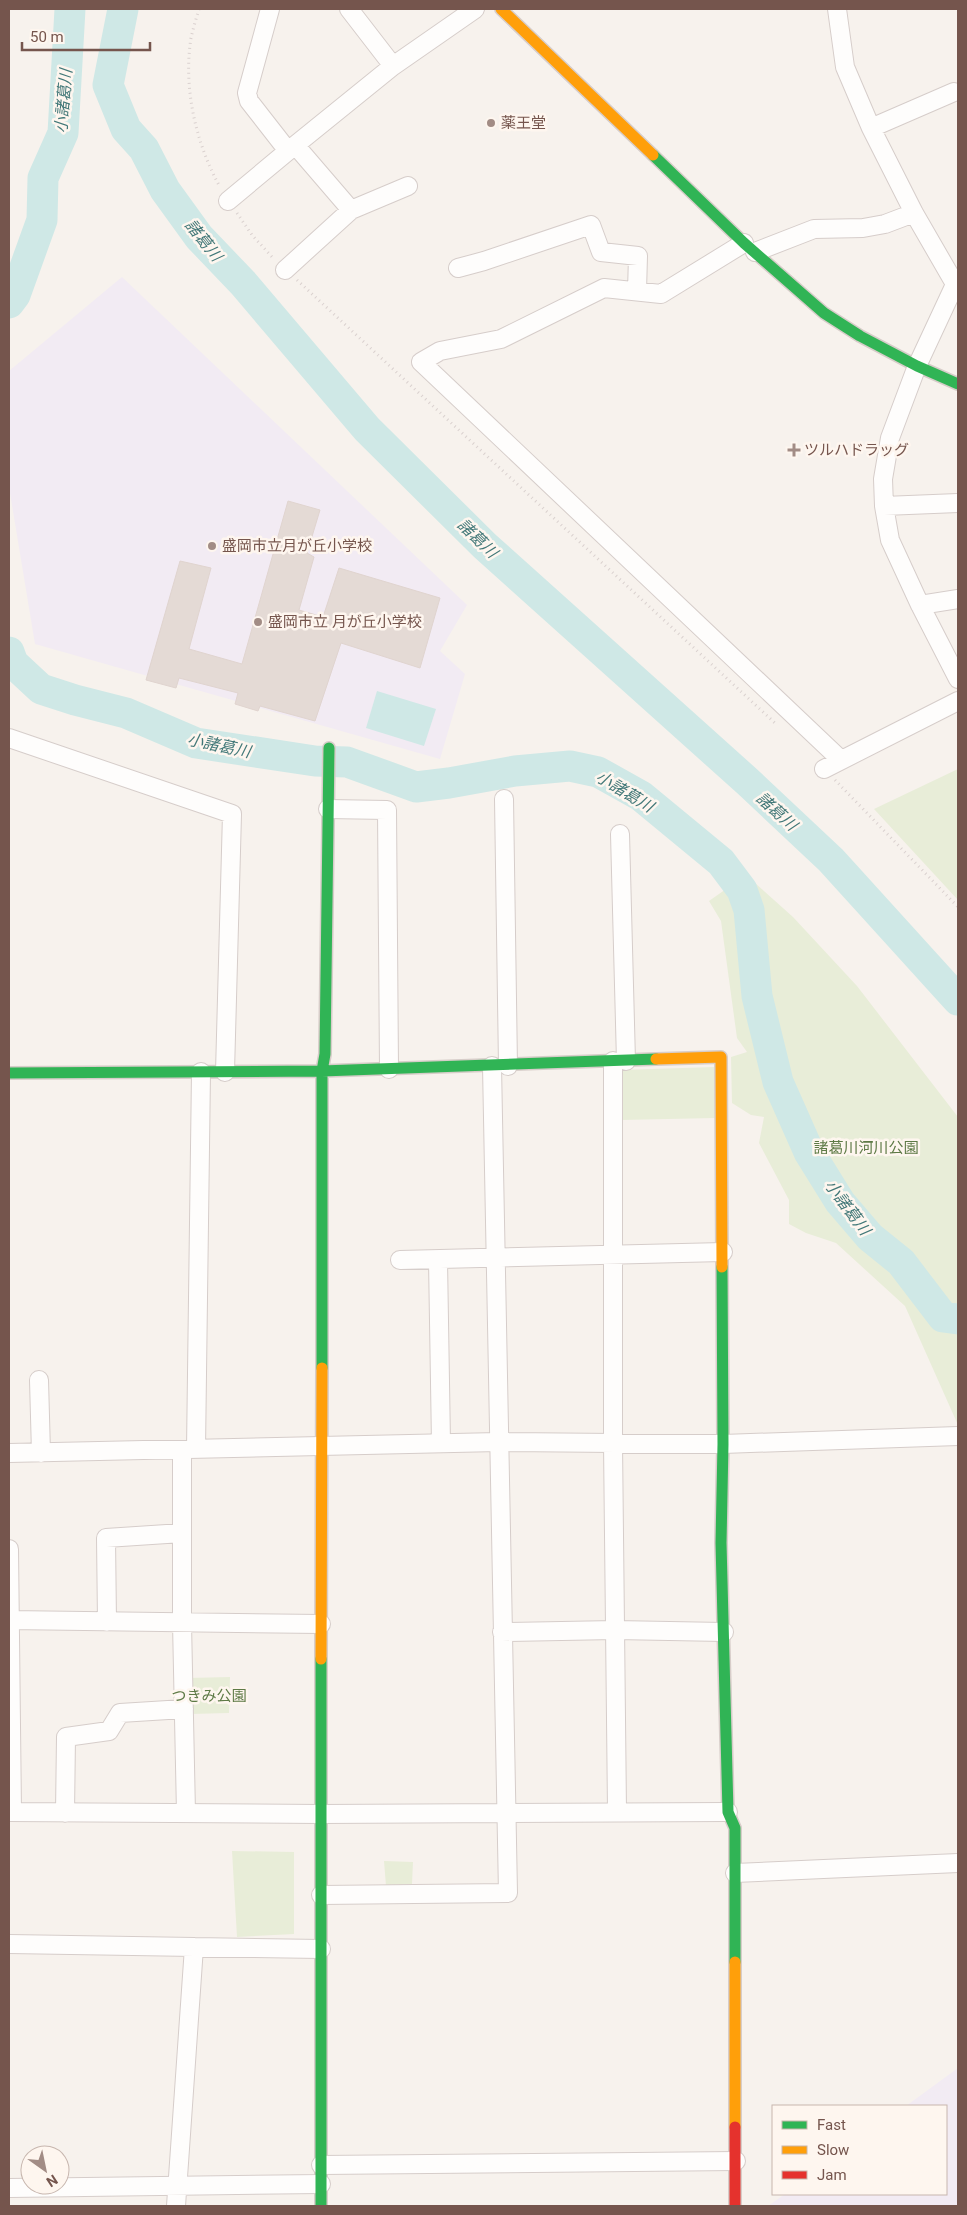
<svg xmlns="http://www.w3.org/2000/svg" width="967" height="2215" font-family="Roboto,'Noto Sans JP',sans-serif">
<rect width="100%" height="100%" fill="#f7f2ed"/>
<!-- education -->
<path fill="#f2ebf3" d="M122 277 467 605 440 651 465 674 440 759 35 644 9 487V371Z
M958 2068V2206H768L785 2194H946V2106H906Z"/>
<!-- green -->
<path fill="#e8edd8" d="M958 769V900L874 809Z
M746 875 793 917 857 986 958 1117V1425L905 1306 836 1243 806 1233 789 1224V1200L759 1143 764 1117 751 1115 732 1103 731 1057 747 1052 737 1038 721 921 709 901Z
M714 1067 715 1118 621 1120 620 1070Z
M230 1677 229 1713 190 1714 188 1678Z
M232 1851 294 1852V1934L237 1937Z
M384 1861 413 1862 412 1884 386 1886Z"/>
<!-- water -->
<path fill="#cfe8e6" d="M377 691 436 709 424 746 366 728Z"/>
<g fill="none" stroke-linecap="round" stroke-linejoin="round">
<!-- river -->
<path stroke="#cfe8e6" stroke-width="31" d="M123 9 108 85 126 129 144 149 165 190 199 237 243 283 367 429 485 546 748 782 831 860 958 1000
M9 303 15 295 42 220 43 178 63 133 70 9
M9 652 13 663 41 689 75 700 126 713 196 743 315 761 347 762 416 787 449 783 515 771 570 766 598 772 641 796 721 862 742 890 749 910 757 996 778 1082 809 1152 840 1202 870 1237 901 1262 943 1317 958 1319"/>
</g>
<!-- building -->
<path fill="#e4dad5" stroke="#e0d4cf" d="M288 501 320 510 307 553 314 557 299 610 323 617 339 568 440 598 420 668 341 643 315 721 260 706 258 711 235 704 238 693 179 678 176 688 146 680 180 561 211 568 189 649 242 664Z"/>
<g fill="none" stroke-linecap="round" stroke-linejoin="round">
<!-- street casing -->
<g stroke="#d6cdca" stroke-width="20">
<path id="street" d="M270 9 247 93 249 101 288 151 393 66 475 9
M349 9 393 66
M837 9 845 67 871 128 914 213 955 284
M871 128 954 92
M228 201 288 151
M351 210 408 186
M744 243 661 294 604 288 501 339 440 351 421 362 841 760
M755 252 814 229 863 228 885 224 914 213
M458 268 484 261 591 225 601 252 638 256 637 291
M285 270 351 210 296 146
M958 278 917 366 890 438 883 479 884 506 890 540 920 605 958 679
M884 506 958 503
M920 605 958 599
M9 738 232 814 225 1072
M824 769 958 701
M504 799 508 1066
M328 809 387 810 389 1069
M620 834 626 1061
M613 1061V1443L617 1811
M400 1260 723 1252
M438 1260 441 1443
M39 1380 41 1453
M196 1449 201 1072
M182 1450V1623L186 1813
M9 1453 498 1442 723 1444 958 1436
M9 1549 12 1812
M9 1620 321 1624
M107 1622 106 1538 182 1533
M502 1632 615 1630 724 1632
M9 1812 321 1814 728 1812
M65 1813 66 1737 109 1731 120 1713 184 1709
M735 1873 958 1863
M321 1895 508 1893 492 1066
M9 1944 321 1949
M321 2165 736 2161
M9 2188 321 2184
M176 2206 194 1947"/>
</g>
<!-- fast casing -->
<g stroke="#d7cdc9" stroke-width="14">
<path id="fast" d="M653 155 744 243 824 313 860 336 917 366 958 384
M9 1073 322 1071 656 1059
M722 1267 723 1444 721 1543 728 1812 735 1828V1962
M322 1368V1071L325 1054 329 748
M321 2206V1659"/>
</g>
<!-- slow casing -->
<g stroke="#d7cdc9" stroke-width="14">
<path id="slow" d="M501 9 653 155
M656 1059 721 1057 722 1267
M321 1659 322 1368
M735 1962V2127"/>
</g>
<!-- jam casing -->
<g stroke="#d7cdc9" stroke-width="14">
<path id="jam" d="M735 2127V2206"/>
</g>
<!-- path -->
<path stroke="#dad1cf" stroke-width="3" stroke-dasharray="1 4" stroke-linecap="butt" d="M199 9C196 19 193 29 191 38 183 88 196 144 220 187
M237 213 252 235 274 259
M297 280 776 724
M835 780 958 907"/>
<!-- street -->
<use href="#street" stroke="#fefdfc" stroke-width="18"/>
<!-- fast -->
<use href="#fast" stroke="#30b455" stroke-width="11"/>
<!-- slow -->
<use href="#slow" stroke="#ff9f0a" stroke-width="11"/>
<!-- jam -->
<use href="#jam" stroke="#e5322d" stroke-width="11"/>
</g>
<!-- markers -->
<g fill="#a28c85" stroke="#fef6ef" stroke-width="2">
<circle cx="491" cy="123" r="5"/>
<path d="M791.5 442.5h5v5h5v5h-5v5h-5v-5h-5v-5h5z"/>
<circle cx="212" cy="546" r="5"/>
<circle cx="258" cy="622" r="5"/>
</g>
<g text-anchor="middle" stroke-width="5" stroke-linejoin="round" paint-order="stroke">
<!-- poi labels -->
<g font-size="15" fill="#75554d" stroke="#fef6ef" text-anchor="start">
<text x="501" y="128">薬王堂</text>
<text x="804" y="455">ツルハドラッグ</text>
<text x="222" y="551">盛岡市立月が丘小学校</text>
<text x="268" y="627">盛岡市立 月が丘小学校</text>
</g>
<!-- park labels -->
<g font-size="15" fill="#5e7a46" stroke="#fef6ef">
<text x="866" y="1153">諸葛川河川公園</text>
<text x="209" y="1701">つきみ公園</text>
</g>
<!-- water labels -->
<g font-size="16" font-style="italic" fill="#427878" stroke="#fef6ef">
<text transform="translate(63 101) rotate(-85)" y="6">小諸葛川</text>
<text transform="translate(204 240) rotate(51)" y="6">諸葛川</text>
<text transform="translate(478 538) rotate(44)" y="6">諸葛川</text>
<text transform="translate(219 745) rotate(12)" y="6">小諸葛川</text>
<text transform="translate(625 791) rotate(31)" y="6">小諸葛川</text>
<text transform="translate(777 811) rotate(42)" y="6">諸葛川</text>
<text transform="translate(848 1207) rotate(53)" y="6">小諸葛川</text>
</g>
</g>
<!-- border -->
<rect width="967" height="2215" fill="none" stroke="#75554d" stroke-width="20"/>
<!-- legend -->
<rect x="772" y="2105" width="175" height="90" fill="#fef6ef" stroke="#c7b6ae"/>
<rect x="782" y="2121" width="25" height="8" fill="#30b455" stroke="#c7b6ae"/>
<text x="817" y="2130" font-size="15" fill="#75554d">Fast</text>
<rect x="782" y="2146" width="25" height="8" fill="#ff9f0a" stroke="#c7b6ae"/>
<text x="817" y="2155" font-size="15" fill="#75554d">Slow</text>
<rect x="782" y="2171" width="25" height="8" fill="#e5322d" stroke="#c7b6ae"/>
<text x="817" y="2180" font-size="15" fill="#75554d">Jam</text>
<!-- north arrow -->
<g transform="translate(45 2170) rotate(147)"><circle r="24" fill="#fef6ef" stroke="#c7b6ae"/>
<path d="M0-4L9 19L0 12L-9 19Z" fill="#a28c85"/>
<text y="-8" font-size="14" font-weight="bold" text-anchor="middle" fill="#75554d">N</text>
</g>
<!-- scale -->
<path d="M22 42v8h128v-8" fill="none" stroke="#75554d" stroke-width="2.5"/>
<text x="30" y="42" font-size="15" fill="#75554d" stroke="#fef6ef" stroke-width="4" paint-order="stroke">50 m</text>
</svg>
